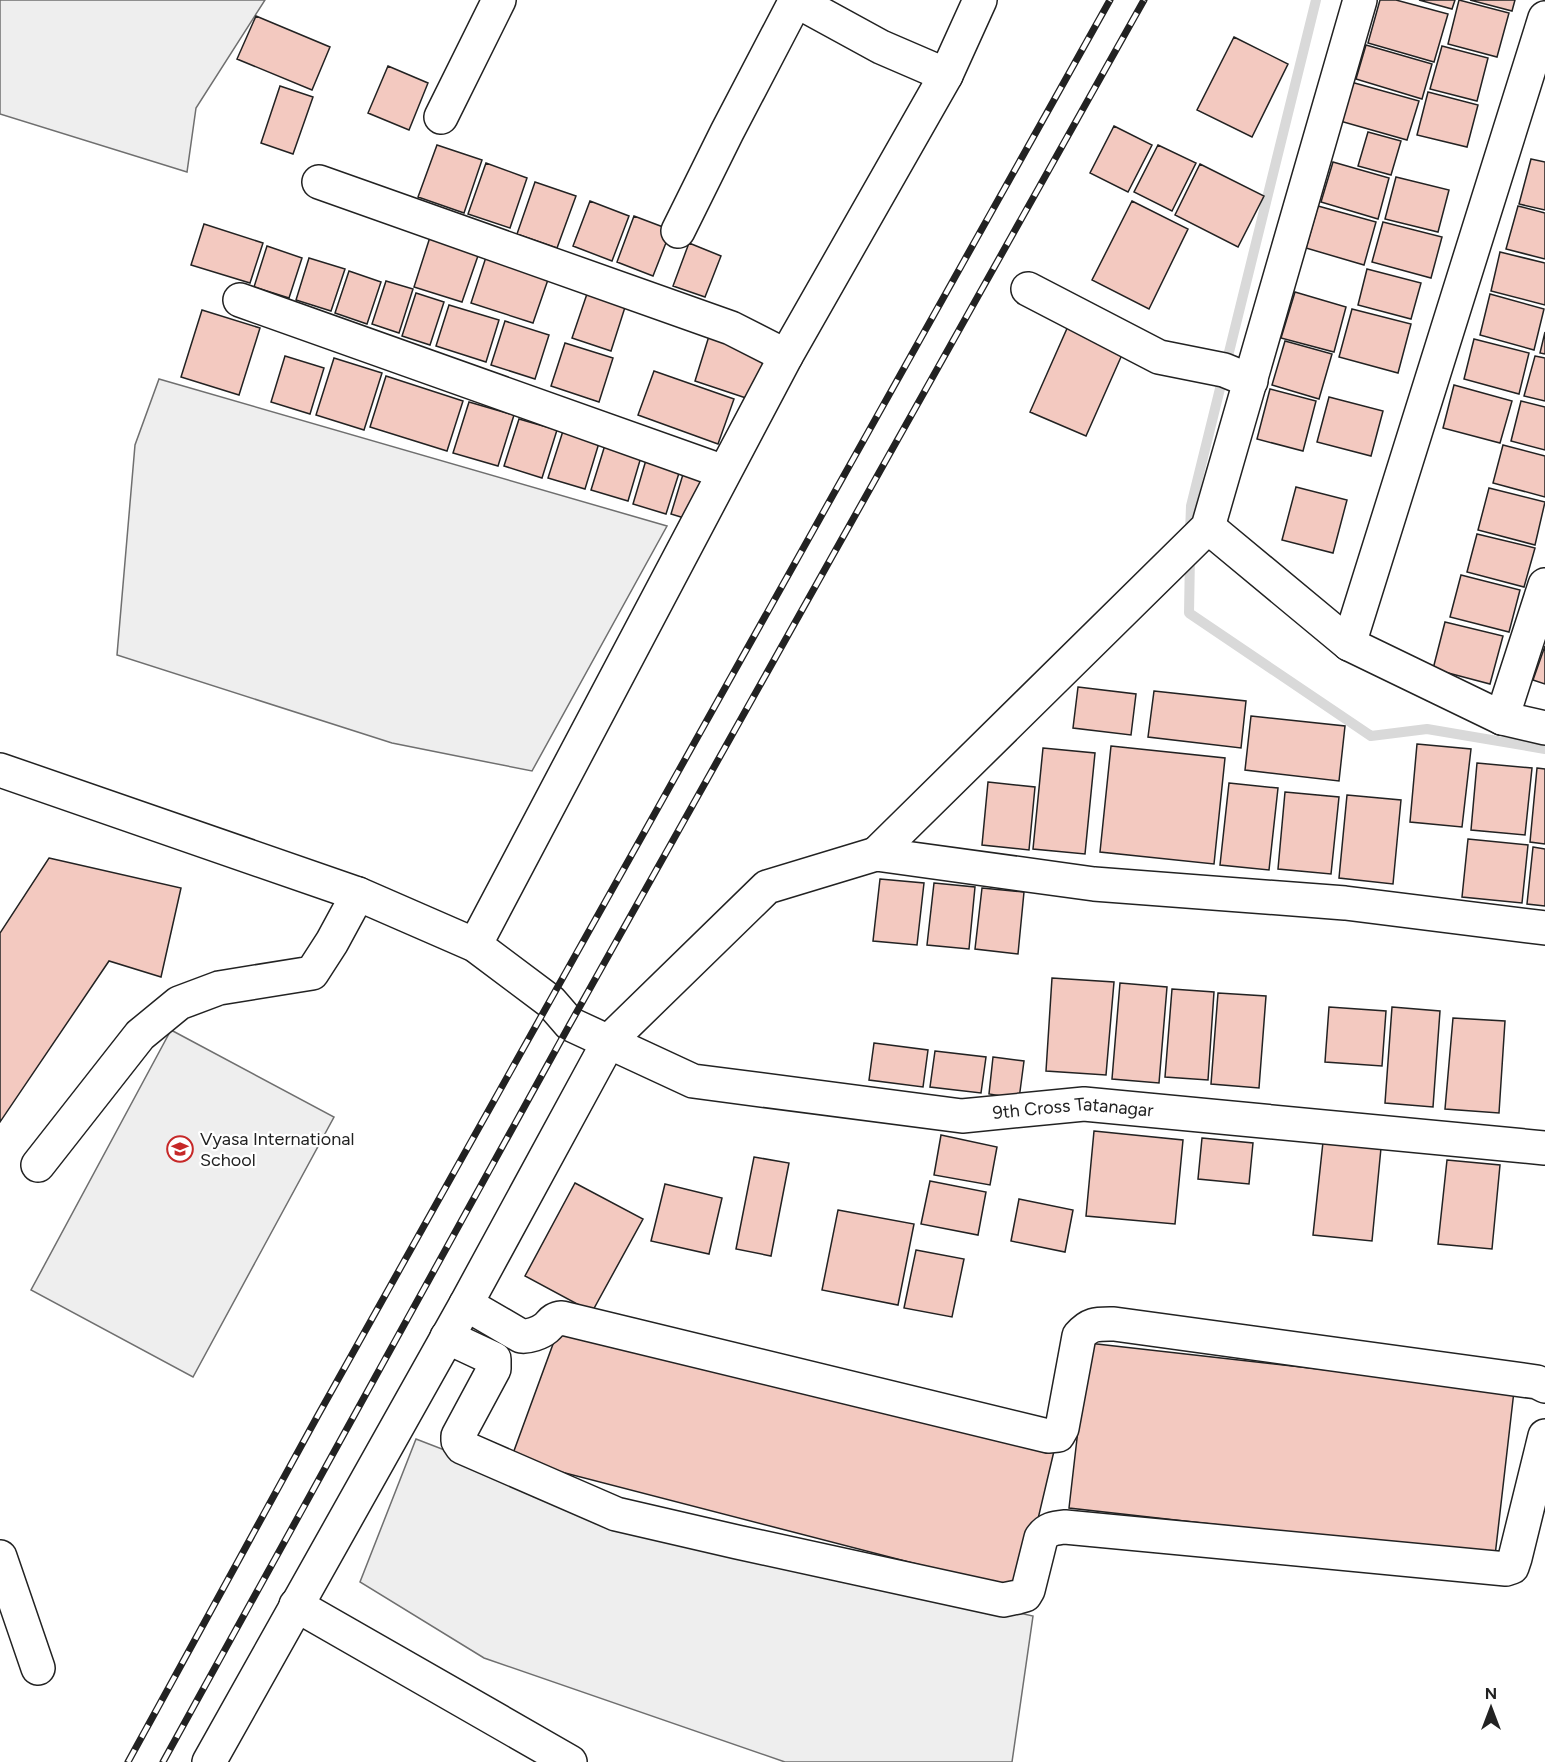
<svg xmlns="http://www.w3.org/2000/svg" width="1545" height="1762" font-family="Figtree,sans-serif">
<rect width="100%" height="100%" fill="#fff"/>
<!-- green -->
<path fill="#eee" stroke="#6f6f6f" stroke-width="1.5" d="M0 0H265L196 108 187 172 0 114Z
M159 379 667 526 532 771 392 743 117 655 135 445Z
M171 1030 334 1117 193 1377 31 1290Z
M416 1439 673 1538 1033 1616 1012 1762H785L484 1658 360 1582Z"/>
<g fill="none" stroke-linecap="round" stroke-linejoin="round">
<!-- stream -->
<path stroke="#d9d9d9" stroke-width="10" d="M1190 533 1191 506 1316 0
M1190 555 1189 613 1371 736 1427 729 1545 749"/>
</g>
<!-- building -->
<path fill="#f3c9c0" stroke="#222" stroke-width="1.5" d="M1380 0H1396L1448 14 1434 62 1368 43Z
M1419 0H1455L1452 9Z
M1459 0 1509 13 1497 57 1448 44Z
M1470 0H1515L1512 11Z
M256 16 330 47 312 90 237 59Z
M1234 37 1288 64 1252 137 1197 110Z
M1366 45 1432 64 1422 99 1356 79Z
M1442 46 1488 58 1477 101 1430 89Z
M388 66 428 83 409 130 368 113Z
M1351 82 1419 101 1407 140 1340 121Z
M280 86 313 97 293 154 261 143Z
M1428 92 1478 105 1467 147 1417 135Z
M1114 126 1152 145 1128 192 1090 173Z
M1368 132 1401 141 1391 175 1358 166Z
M437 145 482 160 464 213 418 197Z
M1158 145 1196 163 1172 211 1134 192Z
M1531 159 1545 162V210L1519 204Z
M1333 162 1389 178 1378 219 1321 202Z
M486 163 527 178 510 228 468 214Z
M1200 164 1264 196 1238 247 1175 215Z
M1396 177 1449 190 1438 232 1385 219Z
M535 182 576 196 557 248 517 234Z
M590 201 629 216 612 261 573 246Z
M1132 201 1188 229 1149 309 1092 280Z
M1318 206 1376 222 1364 265 1306 248Z
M1518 206 1545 213V259L1506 249Z
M634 216 671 230 653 276 617 262Z
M1383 222 1442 237 1431 278 1372 262Z
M204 224 263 243 250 283 191 265Z
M431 234 480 250 462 302 414 287Z
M689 243 721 256 705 297 673 286Z
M267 246 302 258 289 298 254 287Z
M488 251 551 271 533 323 471 303Z
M1500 252 1545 263V305L1491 291Z
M309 258 345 269 331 311 296 300Z
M1367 269 1421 283 1411 319 1358 305Z
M349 271 381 282 367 324 335 313Z
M386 281 413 289 399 333 372 324Z
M589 288 627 301 611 351 572 338Z
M1295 292 1346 307 1334 352 1281 338Z
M416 293 444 302 430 345 402 336Z
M1490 294 1544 309 1534 350 1480 335Z
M449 305 499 320 486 362 436 346Z
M1352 309 1411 324 1398 373 1339 357Z
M202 310 260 328 239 395 181 377Z
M505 321 549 335 535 379 491 365Z
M1069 324 1125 348 1086 436 1030 412Z
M1545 332V354L1540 353Z
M709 336 770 356 755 401 695 381Z
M1474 339 1529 353 1519 394 1464 379Z
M1285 341 1332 354 1319 399 1272 385Z
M565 343 613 358 599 402 551 386Z
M285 356 324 368 310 414 271 402Z
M1535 356 1545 358V401L1524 396Z
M334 358 382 373 364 430 316 415Z
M654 371 734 399 718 444 638 415Z
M386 376 463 401 447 451 370 427Z
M1454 385 1512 401 1500 443 1443 428Z
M1270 389 1316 401 1303 451 1257 439Z
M1329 397 1383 411 1371 456 1317 442Z
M1521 401 1545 407V450L1511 441Z
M469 402 514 415 498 466 453 453Z
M519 419 557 430 542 478 504 466Z
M563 431 599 443 585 489 548 478Z
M605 445 641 457 628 501 591 490Z
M1503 445 1545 456V497L1493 483Z
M646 460 680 470 666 514 633 504Z
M684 471 707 479 694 521 671 514Z
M1296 487 1347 500 1333 553 1282 540Z
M1489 488 1545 502 1535 545 1478 530Z
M1477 534 1535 548 1524 587 1467 572Z
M1461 575 1520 590 1509 632 1450 617Z
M1445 622 1503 636 1490 684 1433 669Z
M1545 646V684L1533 680Z
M1078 687 1136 694 1131 735 1073 728Z
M1154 691 1246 701 1241 748 1148 737Z
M1251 716 1345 726 1339 781 1245 770Z
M1417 744 1471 749 1462 827 1410 822Z
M1111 746 1225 758 1214 864 1100 852Z
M1043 748 1095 753 1085 854 1033 849Z
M1477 763 1532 768 1525 835 1471 830Z
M1537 768 1545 769V844L1530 842Z
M988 782 1035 787 1029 850 982 845Z
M1229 783 1278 788 1269 870 1220 865Z
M1285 792 1339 797 1331 874 1278 869Z
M1347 795 1401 800 1393 884 1339 878Z
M1468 839 1528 845 1522 903 1462 897Z
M1533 847 1545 849V906L1527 904Z
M49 858 181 888 161 977 109 961 0 1122V933Z
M880 879 924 883 917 945 873 941Z
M934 883 975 887 969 949 927 945Z
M982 888 1024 892 1018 954 975 949Z
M1052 978 1114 982 1106 1075 1046 1071Z
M1120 983 1167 987 1159 1083 1112 1079Z
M1172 989 1214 992 1208 1080 1165 1077Z
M1218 993 1266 996 1259 1088 1211 1084Z
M1329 1007 1386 1011 1382 1066 1325 1062Z
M1392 1007 1440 1011 1433 1107 1385 1103Z
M1453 1018 1505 1021 1499 1113 1445 1109Z
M874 1043 928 1050 923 1087 869 1080Z
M935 1051 986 1057 981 1093 930 1087Z
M993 1057 1024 1061 1019 1099 989 1094Z
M1094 1131 1183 1140 1175 1224 1086 1216Z
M941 1135 997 1147 990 1185 934 1175Z
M1202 1138 1253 1143 1249 1184 1198 1179Z
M1323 1142 1381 1148 1372 1241 1313 1235Z
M754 1157 789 1163 771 1256 736 1249Z
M1447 1160 1500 1165 1492 1249 1438 1244Z
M930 1181 986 1192 978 1235 921 1224Z
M575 1183 643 1219 592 1312 525 1276Z
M665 1184 722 1198 709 1254 651 1241Z
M1019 1199 1073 1210 1065 1252 1011 1241Z
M838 1210 914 1224 898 1305 822 1290Z
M916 1250 964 1259 952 1317 904 1308Z
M560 1325 1054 1451 1021 1591 511 1459Z
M1088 1343 1514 1391 1495 1556 1069 1508Z"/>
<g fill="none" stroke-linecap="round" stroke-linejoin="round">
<!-- minor casing -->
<g stroke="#222" stroke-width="36">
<g id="minor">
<path d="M795 0 881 47 946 75 980 0"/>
<path d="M441 117 499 0"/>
<path d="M319 182 731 328 786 356"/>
<path d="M678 231 727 132 796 0"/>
<path d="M1028 289 1159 357 1224 370 1251 381"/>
<path d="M240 300 724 472"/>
<path d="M1208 527 1349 644 1502 718 1545 728"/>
<path d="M1349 644 1545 18"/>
<path d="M1502 718 1545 585"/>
<path id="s1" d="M0 770 358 894 475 945 551 1002 570 1024 693 1081 962 1116 1084 1104 1545 1148"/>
<path d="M876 854 1208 527 1360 0"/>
<path d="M475 945 786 356 946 75"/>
<path d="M38 1165 140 1035 179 1003 219 988 312 973 332 942 358 894"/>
<path d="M466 1304 521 1336C528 1337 540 1333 546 1328 552 1323 552 1319 562 1318L1048 1436 1058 1435 1062 1428 1079 1336C1090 1323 1097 1324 1114 1324L1537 1382 1545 1386"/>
<path d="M447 1337 494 1359V1369L458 1436V1441L462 1447 616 1514 737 1542 1003 1600 1018 1597 1025 1595 1028 1590 1041 1538C1047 1529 1054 1528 1065 1527L1506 1569 1512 1567 1515 1558 1545 1436"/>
<path d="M0 1557 38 1668"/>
<path d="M296 1605 570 1762"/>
<path d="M209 1762 466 1304 609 1041 767 887 876 854 1094 884 1345 903 1545 928"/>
</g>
</g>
<!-- minor -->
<use href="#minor" stroke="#fff" stroke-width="33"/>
<!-- rail casing -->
<g stroke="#222" stroke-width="7">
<path id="rail" d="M128 1762 317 1417 1110 0
M163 1762 570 1024 1144 0"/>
</g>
<!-- rail -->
<use href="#rail" stroke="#fff" stroke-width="4.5" stroke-dasharray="14" stroke-linecap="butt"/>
</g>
<!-- icons -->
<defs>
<g id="school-ring" transform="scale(1.35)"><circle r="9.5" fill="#fff" stroke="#c62828" stroke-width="1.5"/><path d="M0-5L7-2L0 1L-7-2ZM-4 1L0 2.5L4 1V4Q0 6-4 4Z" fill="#c62828"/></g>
</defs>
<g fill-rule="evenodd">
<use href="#school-ring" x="180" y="1149"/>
</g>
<g text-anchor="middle" stroke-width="4.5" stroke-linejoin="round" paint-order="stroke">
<!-- street labels -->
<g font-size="18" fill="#222" stroke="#fff">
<text dy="6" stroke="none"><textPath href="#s1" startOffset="1149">9th Cross Tatanagar</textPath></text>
</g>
<!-- poi labels -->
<g font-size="18" fill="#222" stroke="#fff" text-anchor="start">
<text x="200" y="1145">Vyasa International<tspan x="200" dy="21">School</tspan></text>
</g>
</g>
<!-- north arrow -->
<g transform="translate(1491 1708)" stroke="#ffffff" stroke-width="4.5" paint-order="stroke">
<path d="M0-4.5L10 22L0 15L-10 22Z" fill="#222222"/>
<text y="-9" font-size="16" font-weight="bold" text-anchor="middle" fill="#222222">N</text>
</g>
</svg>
